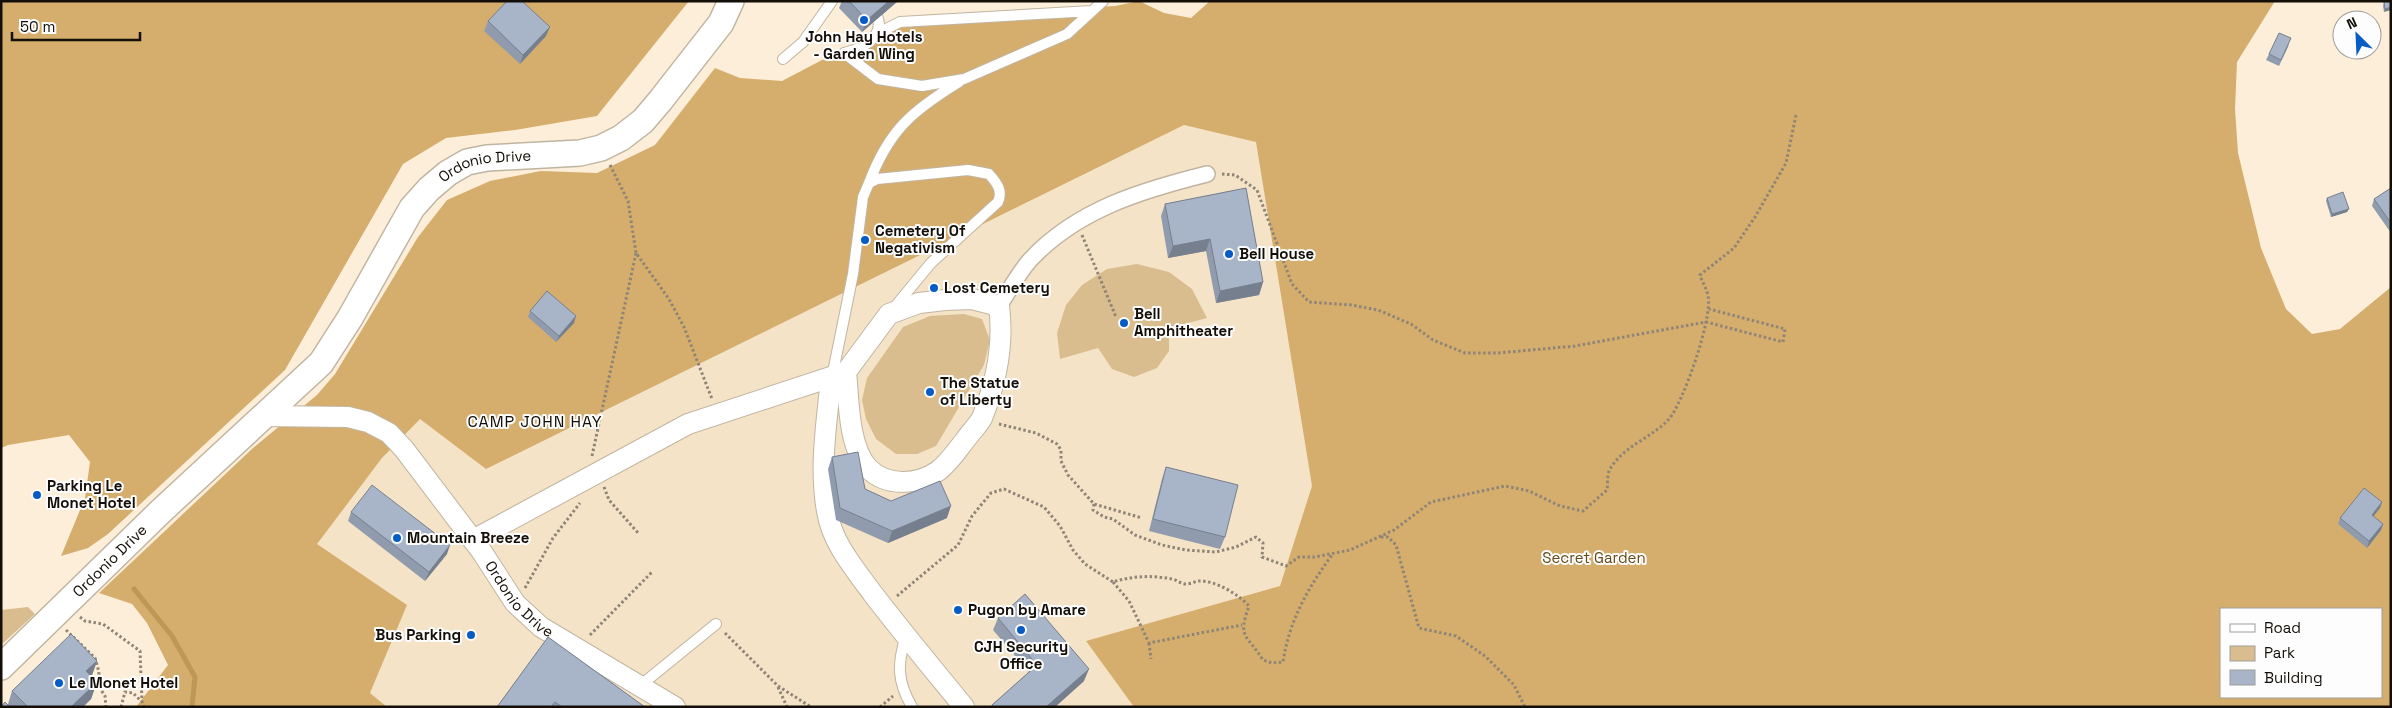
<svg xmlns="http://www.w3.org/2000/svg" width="2392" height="708" font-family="'Space Grotesk',sans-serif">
<rect width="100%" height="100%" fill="#fceed9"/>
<!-- built -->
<path fill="#f4e3c7" d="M1184 125 1256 141 1312 486 1280 586 1086 641 1134 707H387L370 693 407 605 316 544 382 458 420 418 486 469Z"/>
<!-- green -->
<path fill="#dabd8f" d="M1137 264 1169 272 1192 289 1207 318 1169 328V351L1157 368 1134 377 1112 369 1098 348 1060 359 1057 333 1066 305 1082 285 1107 269Z
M964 314 982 319 990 340 984 365 936 446 917 454H896L876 439 866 419 862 400 867 378 903 327 930 316Z
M28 607 35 614 1 645V610Z"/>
<!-- forest -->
<path fill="#d5ae6d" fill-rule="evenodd" d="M1 1H689L597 116 515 130 446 138 403 164 285 370 108 534 88 548 61 556 85 498 90 462 69 435 8 445 1 448Z
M1139 1 1164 13 1191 18 1210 1H2275L2237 62 2235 109 2238 153 2261 248 2286 309 2312 334 2340 329 2391 287V707H1134L1086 641 1280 586 1312 486 1256 142 1184 125 486 469 420 419 382 458 317 544 407 605 370 693 387 707H136L168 665 147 623 132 604 99 593 253 448 317 395 335 374 418 237 447 200 490 181 541 171 597 173 655 145 715 68 740 78 782 81 822 60 874 44 892 28 927 15 1115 6ZM2221 609H2381V697H2221Z"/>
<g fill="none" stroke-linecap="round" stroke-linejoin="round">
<!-- stream -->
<path stroke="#bc9755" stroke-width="5" d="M134 589 172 636 195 677 192 707"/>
<!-- service casing -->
<g stroke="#c1b5a1" stroke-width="12">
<path id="service" d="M876 34 900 22 1092 11
M844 53 878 79 922 86 964 79 1067 34 1103 1
M844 53C873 46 893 27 866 1
M783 59 803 42 832 1
M869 183C889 130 912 111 959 82
M832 377 853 274 863 197 869 183 877 179 968 170 989 174C997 183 1003 191 998 202L931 263 893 309
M906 636C897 664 897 681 912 707
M641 685 716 624"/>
</g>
<!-- pedestrian casing -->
<g stroke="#c1b5a1" stroke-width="18">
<path id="pedestrian" d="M999 306C1009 291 1019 272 1031 259 1078 209 1143 190 1207 174"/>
</g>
<!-- minor casing -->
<g stroke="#c1b5a1" stroke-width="22">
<g id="minor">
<path d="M831 378C827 421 819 467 827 511 832 543 854 568 873 594 902 632 933 669 964 707"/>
<path id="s1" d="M264 416 348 417 368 422 389 433 404 449 482 552 515 603 541 627 675 707"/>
<path d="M473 540 688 424 846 372 889 314 919 303 945 300 972 299 999 306C1004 344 996 383 982 418 978 425 971 432 966 439 958 449 949 463 938 471 918 485 886 487 868 468 848 446 849 400 846 372"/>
</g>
</g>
<!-- tertiary casing -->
<g stroke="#c1b5a1" stroke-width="28">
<g id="tertiary">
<path id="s2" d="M1 667 160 512 321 363 350 318 412 208 429 189 448 173 467 162 487 158 580 153 601 148 621 138 643 121 660 101 721 23 731 1"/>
</g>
</g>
<!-- path -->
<path stroke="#8f8577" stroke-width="3" stroke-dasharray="2.5 2.5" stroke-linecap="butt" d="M610 165 628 201 636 253 669 299 684 327 712 399
M1222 174 1235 175 1257 190 1292 284 1309 302 1351 305 1378 310 1411 324 1433 340 1465 353H1498L1575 346 1706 322 1783 342 1785 329 1709 309
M1082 235 1116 317
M999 424 1036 433 1057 444 1061 450V461L1068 475 1094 504 1142 518
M592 456 636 253
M604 487 609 500 639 534
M1094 504 1093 510 1104 517 1113 519 1135 535 1162 545 1186 550 1216 552 1236 547 1256 537 1263 543 1262 557 1286 566 1299 557H1315L1350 550 1394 530 1431 502 1505 486 1529 491 1560 506 1583 511 1607 490C1608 485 1607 476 1609 471 1622 446 1652 438 1669 419 1683 403 1713 318 1708 296 1707 289 1702 282 1700 275L1734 248 1755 217 1786 163 1796 115
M1381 537H1388L1396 545 1419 628 1456 636 1485 656 1514 685 1525 707
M1113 582 1129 601 1149 643 1242 625
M525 588 553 538 580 503
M897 596 958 545 972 516 991 493 1004 489 1044 507 1060 526 1073 550 1085 564 1113 582C1131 576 1153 575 1172 579 1177 580 1181 584 1186 584 1190 584 1194 582 1198 581 1215 580 1238 594 1249 606 1237 639 1247 634 1263 660L1272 663 1283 662C1289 621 1308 588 1332 555
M80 617 85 621 103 624 140 651 142 701 144 707
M66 630 95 658 99 672 98 685 105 696 106 707
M725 633 778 686 811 707
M590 635 653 571
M1149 643 1151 659
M778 687 787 707
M121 707 125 692 133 693 141 701
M880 707 893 696"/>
<!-- service -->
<use href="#service" stroke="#fff" stroke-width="10"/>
<!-- pedestrian -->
<use href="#pedestrian" stroke="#fff" stroke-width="15"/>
<!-- minor -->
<use href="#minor" stroke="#fff" stroke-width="20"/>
<!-- tertiary -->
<use href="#tertiary" stroke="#fff" stroke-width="25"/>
</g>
<!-- wall -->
<path fill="#909cad" d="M842 1H898L862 32 839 8Z
M2391 1 2384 12 2383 6 2384 2Z
M488 21 546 36 520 64 484 31Z
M2289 45 2279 66 2266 60 2269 54Z
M1246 188 1263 282 1259 295 1216 303 1206 251 1168 258 1161 216 1165 204Z
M2391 188V233L2372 206 2374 199Z
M2327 198 2347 212 2331 217 2326 201Z
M530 311 574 323 556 342 528 317Z
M832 457 865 489 891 501 947 518 888 543 836 520 828 469Z
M1166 467 1225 537 1220 549 1149 531 1162 479Z
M2382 502 2380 508 2373 516 2383 524 2381 530 2367 548 2338 524 2340 518Z
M351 512 447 554 425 581 348 521Z
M998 618 1084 681 1055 707H991L992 705 1029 672 993 630Z
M548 637 645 707H497Z
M97 661 91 677 97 682 91 699 83 707H1L8 704 12 691Z"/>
<!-- shaded-wall -->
<path fill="#767f8d" d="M889 1H898L862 32 867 20Z
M2391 7V10L2384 12 2385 9Z
M550 27 546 36 520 64 523 55Z
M2349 209 2347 212 2331 217 2332 214Z
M1210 239 1206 251 1168 258 1173 246Z
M1263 282 1259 295 1216 303 1220 291Z
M576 316 574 323 556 342 559 336Z
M2382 502 2380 508 2369 522 2372 515Z
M951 506 947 518 888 543 892 531Z
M2383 524 2381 530 2367 548 2369 541Z
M450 545 447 554 425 581 429 572Z
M97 661 91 678 86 671Z
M1089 669 1084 681 1055 707H1046Z
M97 682 91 699 83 707H71Z"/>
<!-- building -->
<path fill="#a8b5c9" stroke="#767f8d" d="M507 1H522L550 27 523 55 488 21Z
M849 1H889L867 20Z
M2386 1H2391V7L2385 9 2384 2Z
M2279 33 2291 38 2281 60 2269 54Z
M1246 188 1263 282 1220 291 1210 239 1173 246 1165 204Z
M2391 188V223L2374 199Z
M2343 192 2349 209 2332 214 2327 198Z
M547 291 576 316 559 336 530 311Z
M858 452 865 489 891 501 940 481 951 506 892 531 840 508 832 457Z
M1166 467 1238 485 1225 537 1153 519Z
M372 485 450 545 429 572 351 512Z
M2364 488 2382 502 2372 515 2383 524 2369 541 2340 518Z
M1025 594 1089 669 1046 707H993L992 705 1037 665 998 618Z
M71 634 97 661 86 671 97 682 71 707H28L12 691Z
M548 637 645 707H562L555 702 551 707H497Z
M5 702 10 707H1Z"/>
<!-- markers -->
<g fill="#075bc5" stroke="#fdfdfd" stroke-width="2">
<circle cx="864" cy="20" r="5"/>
<circle cx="865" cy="240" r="5"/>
<circle cx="1229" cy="254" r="5"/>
<circle cx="934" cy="288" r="5"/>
<circle cx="1124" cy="323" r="5"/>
<circle cx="930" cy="392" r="5"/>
<circle cx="37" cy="495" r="5"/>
<circle cx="397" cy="538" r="5"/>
<circle cx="958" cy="610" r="5"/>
<circle cx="1021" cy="630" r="5"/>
<circle cx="471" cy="635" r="5"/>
<circle cx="59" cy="683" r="5"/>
</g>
<g text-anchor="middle" stroke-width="4" stroke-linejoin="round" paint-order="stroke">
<!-- poi labels -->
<g font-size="15" font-weight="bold" fill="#130e07" stroke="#fdfdfd" text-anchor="start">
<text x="864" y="42" text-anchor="middle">John Hay Hotels<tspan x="864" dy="17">- Garden Wing</tspan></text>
<text x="875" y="236">Cemetery Of<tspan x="875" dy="17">Negativism</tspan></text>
<text x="1239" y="259">Bell House</text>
<text x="944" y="293">Lost Cemetery</text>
<text x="1134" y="319">Bell<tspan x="1134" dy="17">Amphitheater</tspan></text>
<text x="940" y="388">The Statue<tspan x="940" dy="17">of Liberty</tspan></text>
<text x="47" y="491">Parking Le<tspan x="47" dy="17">Monet Hotel</tspan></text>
<text x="407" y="543">Mountain Breeze</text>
<text x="968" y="615">Pugon by Amare</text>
<text x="461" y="640" text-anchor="end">Bus Parking</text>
<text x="1021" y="652" text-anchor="middle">CJH Security<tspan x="1021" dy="17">Office</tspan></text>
<text x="69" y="688">Le Monet Hotel</text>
</g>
<!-- street labels -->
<g font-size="15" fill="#130e07" stroke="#fdfdfd">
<text dy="5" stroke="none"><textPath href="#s2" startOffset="710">Ordonio Drive</textPath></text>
<text dy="5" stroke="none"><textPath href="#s2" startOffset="152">Ordonio Drive</textPath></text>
<text dy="5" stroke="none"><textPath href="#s1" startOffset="340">Ordonio Drive</textPath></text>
</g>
<!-- park labels -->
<g font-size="15" fill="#654a18" stroke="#fdfdfd">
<text x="1594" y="563">Secret Garden</text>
</g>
<!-- neighbourhood labels -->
<g font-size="16" letter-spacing="1" fill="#130e07" stroke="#fdfdfd">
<text x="535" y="427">CAMP JOHN HAY</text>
</g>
</g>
<!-- border -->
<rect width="2392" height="708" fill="none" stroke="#130e07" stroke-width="5"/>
<!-- legend -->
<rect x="2220" y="608" width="162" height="90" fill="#fdfdfd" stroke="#9f9d9b"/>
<rect x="2230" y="624" width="25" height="8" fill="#ffffff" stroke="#9f9d9b"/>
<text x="2264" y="633" font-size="15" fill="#130e07">Road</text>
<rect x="2230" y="646" width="25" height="15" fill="#dabd8f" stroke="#9f9d9b"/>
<text x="2264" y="658" font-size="15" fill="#130e07">Park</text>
<rect x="2230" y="670" width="25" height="15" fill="#a8b5c9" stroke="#9f9d9b"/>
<text x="2264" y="683" font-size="15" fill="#130e07">Building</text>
<!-- north arrow -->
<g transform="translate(2357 35) rotate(336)"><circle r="24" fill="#fdfdfd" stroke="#9f9d9b"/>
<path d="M0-4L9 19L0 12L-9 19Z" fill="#075bc5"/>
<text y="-8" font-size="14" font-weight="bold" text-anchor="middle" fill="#130e07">N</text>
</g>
<!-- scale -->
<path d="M12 32v8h128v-8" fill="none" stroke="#130e07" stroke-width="2.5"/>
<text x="20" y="32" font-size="15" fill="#130e07" stroke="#fdfdfd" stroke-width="4" paint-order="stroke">50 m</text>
</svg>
